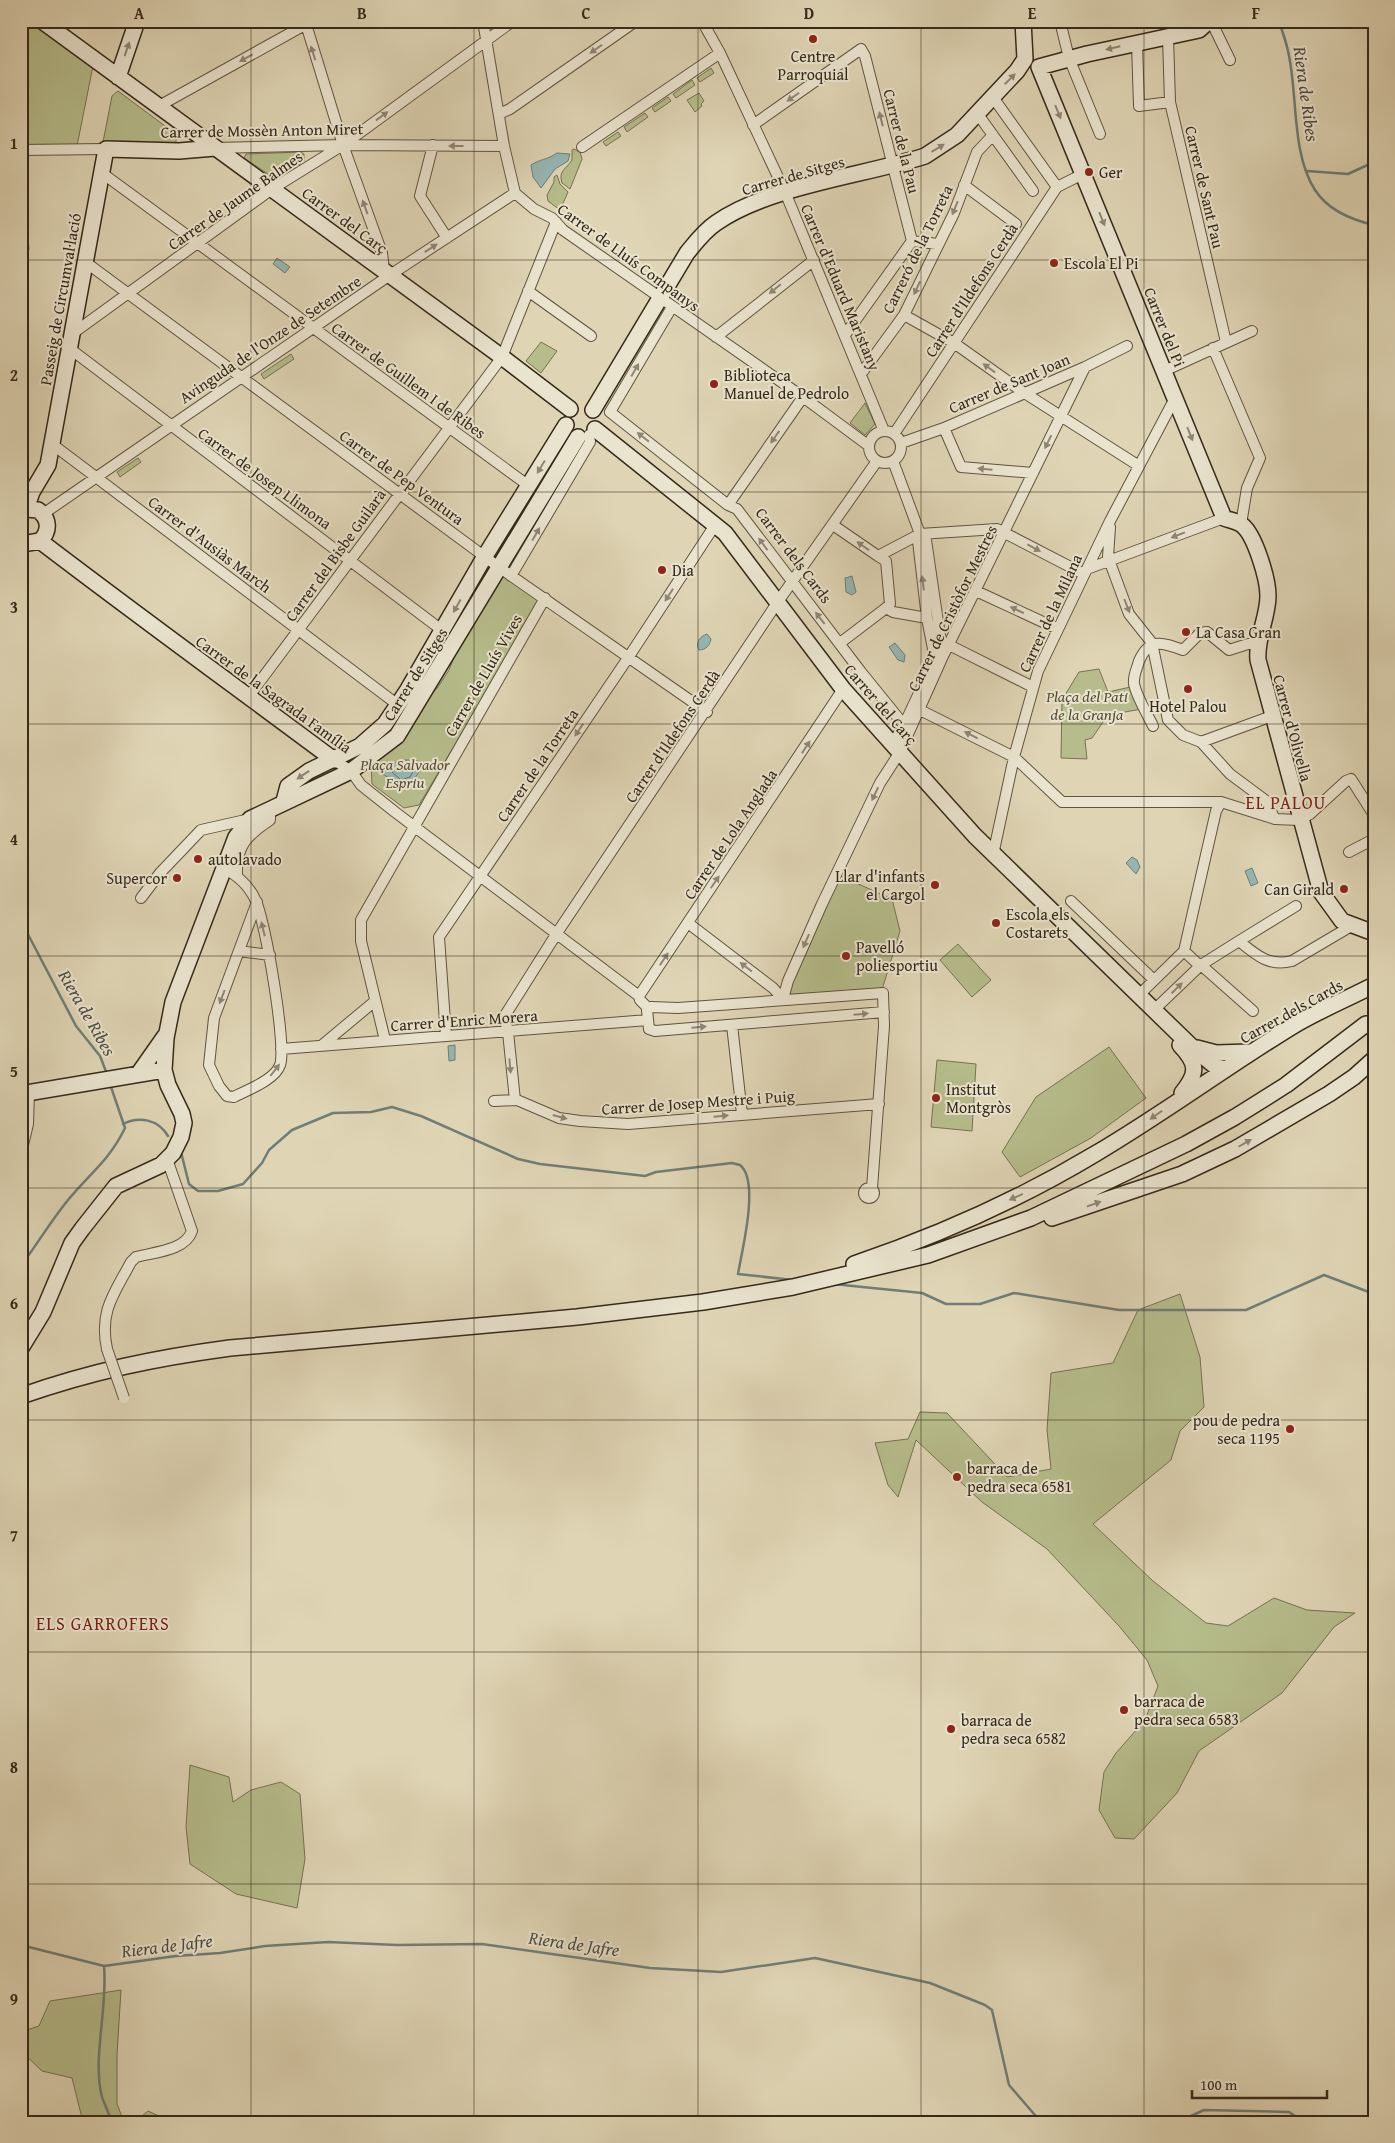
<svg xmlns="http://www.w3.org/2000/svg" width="1395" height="2143" font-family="'Gentium Book Plus',serif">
<rect width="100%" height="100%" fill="#dfd5b5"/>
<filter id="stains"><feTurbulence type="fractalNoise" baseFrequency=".004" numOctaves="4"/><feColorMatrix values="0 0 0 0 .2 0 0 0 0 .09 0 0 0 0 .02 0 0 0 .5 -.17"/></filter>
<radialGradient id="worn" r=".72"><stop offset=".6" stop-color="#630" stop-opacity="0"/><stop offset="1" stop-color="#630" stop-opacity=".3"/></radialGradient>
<!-- green -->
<path fill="#b6bc8b" stroke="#767252" d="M21 21H34L93 66 77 146 21 147Z
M711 68 714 73 700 82 697 78Z
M692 80 695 85 676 98 673 94Z
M118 91 169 129 168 131 176 137V147H102L112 96Z
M699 93 704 101 701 104 702 106 695 112 687 100Z
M668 97 671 101 655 112 652 108Z
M645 113 648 117 627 132 624 127Z
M618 132 621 136 606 146 603 142Z
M574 149 580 152 582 159 570 189 562 183C558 170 566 170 572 160V150Z
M301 152 304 154V161L287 173 284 171 274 178 244 158 246 154Z
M557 175 560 184 568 192 560 210 548 201 547 195 554 182V177Z
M21 209H26L29 250 21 251Z
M541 342 557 351 541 373 526 361Z
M291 354 294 359 264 379 261 374Z
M865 403 875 424 865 435 850 423Z
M588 440 511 572 505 568 584 441Z
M138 458 141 462 120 477 117 472Z
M502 573 542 599 419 805 404 808 372 784 371 764 438 687 449 670 459 644Z
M1099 669 1108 692 1135 686 1142 709 1108 715 1092 738 1085 740 1087 759 1061 758 1062 700 1079 672Z
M836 874 892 899 900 931 881 993 783 999Z
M958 944 991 980 972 997 940 960Z
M1109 1047 1146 1098 1091 1138 1020 1177 1002 1152 1036 1097Z
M937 1060 976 1064 972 1131 931 1127Z
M1180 1294 1200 1357 1204 1407 1180 1431 1171 1460 1093 1524 1153 1581 1206 1623 1228 1626 1274 1598 1307 1610 1355 1613 1334 1627 1282 1693 1199 1751 1177 1793 1134 1839 1115 1838 1099 1810 1104 1772 1116 1753 1145 1720 1158 1686 1147 1660 1119 1626 1047 1549 982 1502 916 1440 898 1497 888 1485 875 1443 908 1439 920 1412 947 1413 1007 1477 1051 1469 1047 1430 1051 1373 1113 1363 1138 1310Z
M190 1765 229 1777 233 1802 251 1790 281 1782 300 1794 305 1859 297 1908 236 1894 190 1864 186 1827Z
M121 1990 117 2054V2104L124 2122H83L72 2078 42 2071 22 2052 21 2032 39 2026 50 2001Z
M148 2111 172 2122H135Z"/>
<!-- water -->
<path fill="#95b7b5" stroke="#6f7e77" d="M557 153 570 154 568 161 555 169 541 188 533 177 531 165C540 159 547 160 557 153Z
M277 258 290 267 285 273 273 264Z
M852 576 856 592 852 595 846 592 845 578Z
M707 634 711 639C710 645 706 650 699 650 695 643 700 636 707 634Z
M895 643 905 655 904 662 898 660 889 647Z
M402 760H415L424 764 413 781 401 787 383 774 390 765Z
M1132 857 1137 860 1140 867 1136 874 1126 863Z
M1252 868 1258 883 1251 886 1245 871Z
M455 1045V1060L449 1061 448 1046Z"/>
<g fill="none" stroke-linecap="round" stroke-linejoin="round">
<!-- shore -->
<path stroke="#657067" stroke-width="1" d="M404 765H413L415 768 410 777 401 780 392 772Z"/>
<!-- stream -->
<path stroke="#6f7e77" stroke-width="2.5" d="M1279 21C1282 31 1286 41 1288 51 1298 93 1291 153 1315 190 1328 210 1352 220 1374 225
M1307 171 1348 174 1374 162
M21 921 76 1026 100 1056 107 1074
M123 1124C139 1116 158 1119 168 1136
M181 1152 189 1184 198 1191H218L243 1184 262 1163 269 1150 292 1130 333 1113 371 1112 392 1107 421 1116 518 1159 540 1164 645 1176 656 1172 732 1163 740 1165C760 1181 742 1250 738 1274L793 1280
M21 1266C37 1244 51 1221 68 1200 89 1174 109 1161 125 1128L110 1084
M833 1284 922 1293 946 1304H980L1014 1293 1119 1310H1246L1324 1275 1374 1294
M21 1945 104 1966 176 1956 220 1953 265 1946 328 1942 397 1945 482 1944 650 1968 721 1972 815 1958 930 1983 985 2005 992 2010 1009 2085 1041 2122
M104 1966C108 2008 92 2059 102 2097 105 2105 109 2114 112 2122
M1178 2122 1204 2110 1289 2112 1304 2122"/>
<!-- street casing -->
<g stroke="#605440" stroke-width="12">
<path id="street" d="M305 21 343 145 382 253 384 270
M483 21 504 146 515 193 534 209 552 218 563 230 803 397 869 446
M702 21 720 53 785 192 884 431
M1060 21 1069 58 1100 134
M1211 21 1230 60
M1168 37 1170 102 1226 342
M1137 43 1139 106 1170 102
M992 96 1057 187
M159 106 312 21
M977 113 1033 191
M499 114 510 109 636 21
M753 125 861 49 865 56 912 241
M433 145 420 196 447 238
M582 147 720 53
M215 148 343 145 504 146
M21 150 106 149
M102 173 529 486
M964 185 1016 224
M912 241 938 244
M84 261 500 568 707 712
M528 291 591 336
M672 307 610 412 728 505 737 509 861 672 904 725
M904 315 954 343 1023 392 1139 466
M72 334 272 189 343 145 513 21
M845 335 912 241
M716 337 814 260
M69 348 443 631
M1213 348 1260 458 1247 488 1241 524
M1164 371 1252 331
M861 374 904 315 954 213 977 152 993 135
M944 428 961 467 1033 473
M869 447a16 16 0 1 1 32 0a16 16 0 1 1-32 0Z
M894 434 1057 187 1083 174
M901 443 944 428 1085 367 1127 346
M52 444 398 705
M893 461 920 534 926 540 943 656
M728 505 803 397
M43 514 390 275 515 193
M833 525 878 556 920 534 997 529 1084 574
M1110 527 1108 557 1129 614 1152 643 1168 720 1183 735 1201 742 1230 774 1265 800 1275 819
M878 556 886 561 890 604 886 608
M1087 569 1224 518
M511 576 590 442 589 435
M976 591 1058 629
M840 643 886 608 893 612 927 618
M949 645 1033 687
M249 696 502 357 556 222
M920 710 1014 757 1062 802H1221L1275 819 1299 820 1310 814 1346 781 1351 779 1374 815
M1153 726C1147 713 1137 698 1134 684 1133 675 1137 669 1139 661 1149 638 1161 642 1183 650L1200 633 1207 632 1229 650 1248 644H1258
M1201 742 1272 716
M893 743 904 725 935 659 927 618 918 541 920 534
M334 760 351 771 361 785 395 812 639 996 640 1000 648 1008
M1349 852 1374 839
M993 855 1014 757 1038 671 1110 521 1175 398
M223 868C237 875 248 884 255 899 265 918 287 1047 280 1065 275 1080 247 1090 234 1097L227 1096 219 1086 209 1065 214 1018 257 902
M237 875C236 846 246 836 270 820V809
M141 898 160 873 201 830 250 819
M1071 901 1154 980
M688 923 773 988 783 999
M1239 941 1296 906
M239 951 270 955
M1184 951 1216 811 1221 802
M1184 951 1200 966
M1201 965 1253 1011
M1139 995 1184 951
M639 996 843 689
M783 999 788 981 822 904 880 783 900 752 943 656 1085 367
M1155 1009 1201 965 1239 941C1256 955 1269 967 1292 961L1353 925
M732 1025 742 1114
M446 1036 439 937 628 658 715 525
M385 1040 361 941V920L545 598
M321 1046 375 1001
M281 1049 648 1020
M515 1100 508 1032 504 1017 557 933 777 603 877 461
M494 1101 517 1100 559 1118 580 1121 628 1124 879 1104
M21 1153 28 1124 29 1093
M864 1193a5 5 0 1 1 10 0a5 5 0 1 1-10 0Z
M872 1188 884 1026 883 993 678 1008 651 1007 647 1010 649 1029 655 1031 884 1012
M107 1349C99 1311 114 1294 131 1262L136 1257C154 1252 185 1251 192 1231L167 1159"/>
</g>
<!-- secondary casing -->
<g stroke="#352919" stroke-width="18">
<path id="secondary" d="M42 21 502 357 570 409
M1039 67 1224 518C1229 520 1237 521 1242 525 1255 535 1268 579 1268 596 1268 617 1256 638 1258 660L1321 892 1342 921 1374 933
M1039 67 1087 54 1199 30 1209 21
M118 77 137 21
M593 410 687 253C696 242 704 231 716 223 769 186 862 176 925 156L957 135 1017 71 1025 59 1023 21
M595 429 725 533 843 689 975 836 1192 1047 1216 1067 1225 1069
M26 509 32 492 48 465 106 149 179 151 215 148
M21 511 26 509 38 510C50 519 50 531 40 541L28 543 21 541
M40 541C137 615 236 687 334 760
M284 801 288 786 309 771 360 746 385 724 407 691 485 556 566 425
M1180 1045C1198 1064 1198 1073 1182 1093
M1197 1048 1216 1053 1250 1052
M139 1073 165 1036
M21 1094 164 1070
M1052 1218 1182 1174 1235 1149 1329 1094 1354 1077 1374 1059
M854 1264C937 1236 1020 1199 1095 1154 1163 1114 1226 1067 1293 1026 1318 1011 1347 999 1374 985
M21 1348 43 1312 72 1243 82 1229 116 1186 161 1165 173 1153 181 1137 184 1123 182 1114 168 1085 164 1070 166 1038 173 1002 236 837 250 819 351 771 397 736 578 437
M21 1396C92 1371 156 1358 230 1348L577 1317 703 1302 793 1287 928 1255 1031 1218 1186 1144 1235 1117 1286 1085 1366 1024"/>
</g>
<!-- street -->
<use href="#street" stroke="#eae4cf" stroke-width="10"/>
<!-- secondary -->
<use href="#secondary" stroke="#eae4cf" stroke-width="15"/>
<!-- street-bridge casing -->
<g stroke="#605440" stroke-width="12" stroke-linecap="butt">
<path id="street-bridge" d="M107 1349 124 1398"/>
</g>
<!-- street-bridge -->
<use href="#street-bridge" stroke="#eae4cf" stroke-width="10"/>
</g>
<!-- one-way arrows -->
<defs><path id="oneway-solid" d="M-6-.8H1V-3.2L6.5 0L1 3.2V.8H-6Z" transform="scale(1.25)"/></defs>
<g fill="#908674">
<use href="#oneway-solid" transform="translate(1113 48) rotate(167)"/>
<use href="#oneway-solid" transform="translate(127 49) rotate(-71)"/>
<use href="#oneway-solid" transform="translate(596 49) rotate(145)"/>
<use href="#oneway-solid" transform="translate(313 53) rotate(-108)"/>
<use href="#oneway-solid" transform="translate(246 58) rotate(151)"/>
<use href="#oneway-solid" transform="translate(1010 79) rotate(-45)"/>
<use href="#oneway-solid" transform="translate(793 97) rotate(145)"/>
<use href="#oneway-solid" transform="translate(1058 112) rotate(68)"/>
<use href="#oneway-solid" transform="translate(382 116) rotate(-36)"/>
<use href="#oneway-solid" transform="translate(881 119) rotate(-104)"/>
<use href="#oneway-solid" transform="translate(456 146) rotate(-180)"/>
<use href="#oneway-solid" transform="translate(938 148) rotate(-31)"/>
<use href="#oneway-solid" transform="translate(365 207) rotate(-110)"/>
<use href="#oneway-solid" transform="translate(955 208) rotate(112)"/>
<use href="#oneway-solid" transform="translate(1102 219) rotate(68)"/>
<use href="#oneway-solid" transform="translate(431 248) rotate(-33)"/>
<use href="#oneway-solid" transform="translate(917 288) rotate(115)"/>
<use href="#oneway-solid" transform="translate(775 289) rotate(141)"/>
<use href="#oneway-solid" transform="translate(989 368) rotate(-144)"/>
<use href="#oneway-solid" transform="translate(635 370) rotate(-60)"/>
<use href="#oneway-solid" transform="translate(1190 434) rotate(68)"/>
<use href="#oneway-solid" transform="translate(643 437) rotate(-142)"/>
<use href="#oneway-solid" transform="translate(775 437) rotate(125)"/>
<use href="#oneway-solid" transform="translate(1048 442) rotate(116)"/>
<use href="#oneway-solid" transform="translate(541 467) rotate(121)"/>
<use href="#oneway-solid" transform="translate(985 469) rotate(-175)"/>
<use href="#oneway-solid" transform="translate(536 534) rotate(-60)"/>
<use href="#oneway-solid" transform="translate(1178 535) rotate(159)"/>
<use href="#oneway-solid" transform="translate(763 544) rotate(-126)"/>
<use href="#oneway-solid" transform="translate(863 546) rotate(-145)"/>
<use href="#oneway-solid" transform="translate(1034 548) rotate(28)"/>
<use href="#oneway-solid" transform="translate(923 583) rotate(-97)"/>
<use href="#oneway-solid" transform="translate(669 595) rotate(123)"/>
<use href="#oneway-solid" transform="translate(457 606) rotate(119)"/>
<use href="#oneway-solid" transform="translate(1127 606) rotate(69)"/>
<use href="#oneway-solid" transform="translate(1017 610) rotate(-155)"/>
<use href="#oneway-solid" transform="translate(820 618) rotate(-128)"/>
<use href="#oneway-solid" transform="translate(579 730) rotate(124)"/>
<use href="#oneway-solid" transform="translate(971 735) rotate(-153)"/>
<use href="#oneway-solid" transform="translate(806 747) rotate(-57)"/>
<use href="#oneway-solid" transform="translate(303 775) rotate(146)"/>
<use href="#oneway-solid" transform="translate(875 794) rotate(115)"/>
<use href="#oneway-solid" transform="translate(715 882) rotate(-56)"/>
<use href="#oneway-solid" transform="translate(263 929) rotate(-104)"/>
<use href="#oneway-solid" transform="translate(806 941) rotate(114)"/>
<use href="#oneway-solid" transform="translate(664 959) rotate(-56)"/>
<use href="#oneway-solid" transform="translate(746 967) rotate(-143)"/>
<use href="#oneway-solid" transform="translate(1177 988) rotate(-44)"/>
<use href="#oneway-solid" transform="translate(222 997) rotate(111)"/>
<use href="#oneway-solid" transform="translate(861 1014) rotate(-5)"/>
<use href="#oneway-solid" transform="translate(699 1027) rotate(-5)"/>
<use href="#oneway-solid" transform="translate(510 1066) rotate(85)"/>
<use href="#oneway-solid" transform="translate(275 1070) rotate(-52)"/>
<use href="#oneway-solid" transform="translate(1156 1115) rotate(145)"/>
<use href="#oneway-solid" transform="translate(721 1116) rotate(-5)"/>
<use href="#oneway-solid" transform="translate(560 1117) rotate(15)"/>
<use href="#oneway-solid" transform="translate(1245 1143) rotate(-30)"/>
<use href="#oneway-solid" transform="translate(1016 1197) rotate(156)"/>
<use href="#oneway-solid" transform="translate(1094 1204) rotate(-19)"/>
</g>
<!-- grid -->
<path fill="none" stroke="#352919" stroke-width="1" stroke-opacity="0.55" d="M251 21V2122M474 21V2122M698 21V2122M921 21V2122M1144 21V2122M21 260H1374M21 492H1374M21 724H1374M21 956H1374M21 1188H1374M21 1420H1374M21 1652H1374M21 1884H1374"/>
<!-- markers -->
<g fill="#8f2418" stroke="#eae4cf" stroke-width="2">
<circle cx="813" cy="39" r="5"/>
<circle cx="1089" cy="172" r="5"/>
<circle cx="1054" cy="263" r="5"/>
<circle cx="714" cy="384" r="5"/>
<circle cx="662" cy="570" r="5"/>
<circle cx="1186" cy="632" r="5"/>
<circle cx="1188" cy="689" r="5"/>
<circle cx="198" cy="859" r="5"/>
<circle cx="177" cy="878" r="5"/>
<circle cx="935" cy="885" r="5"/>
<circle cx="1344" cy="889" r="5"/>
<circle cx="996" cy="923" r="5"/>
<circle cx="846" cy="956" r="5"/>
<circle cx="936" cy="1098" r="5"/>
<circle cx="1290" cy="1429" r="5"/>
<circle cx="957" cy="1477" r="5"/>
<circle cx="1124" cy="1710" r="5"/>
<circle cx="951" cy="1729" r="5"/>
</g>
<g text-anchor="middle" stroke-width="4" stroke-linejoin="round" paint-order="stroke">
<!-- poi labels -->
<g font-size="16" fill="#352919" stroke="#eae4cf" text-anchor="start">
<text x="813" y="62" text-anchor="middle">Centre<tspan x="813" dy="18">Parroquial</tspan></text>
<text x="1099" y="178">Ger</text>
<text x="1064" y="269">Escola El Pi</text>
<text x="724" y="381">Biblioteca<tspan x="724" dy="18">Manuel de Pedrolo</tspan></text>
<text x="672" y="576">Dia</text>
<text x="1196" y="638">La Casa Gran</text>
<text x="1188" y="712" text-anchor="middle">Hotel Palou</text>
<text x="208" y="865">autolavado</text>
<text x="925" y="882" text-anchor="end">Llar d'infants<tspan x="925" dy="18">el Cargol</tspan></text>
<text x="167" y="884" text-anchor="end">Supercor</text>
<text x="1334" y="895" text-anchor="end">Can Girald</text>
<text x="1006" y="920">Escola els<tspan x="1006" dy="18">Costarets</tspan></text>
<text x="856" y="953">Pavelló<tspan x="856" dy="18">poliesportiu</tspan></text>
<text x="946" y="1095">Institut<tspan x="946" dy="18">Montgròs</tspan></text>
<text x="1280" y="1426" text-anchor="end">pou de pedra<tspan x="1280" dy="18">seca 1195</tspan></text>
<text x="967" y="1474">barraca de<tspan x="967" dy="18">pedra seca 6581</tspan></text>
<text x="1134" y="1707">barraca de<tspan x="1134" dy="18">pedra seca 6583</tspan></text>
<text x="961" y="1726">barraca de<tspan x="961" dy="18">pedra seca 6582</tspan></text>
</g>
<!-- street labels -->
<g font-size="16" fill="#352919" stroke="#eae4cf">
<text transform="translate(262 130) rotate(-1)" y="6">Carrer de Mossèn Anton Miret</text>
<text transform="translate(902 141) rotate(76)" y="6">Carrer de la Pau</text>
<text transform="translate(793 175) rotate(-16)" y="6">Carrer de Sitges</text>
<text transform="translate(1205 187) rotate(77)" y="6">Carrer de Sant Pau</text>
<text transform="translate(235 200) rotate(-35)" y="6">Carrer de Jaume Balmes</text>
<text transform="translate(345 220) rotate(36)" y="6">Carrer del Carç</text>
<text transform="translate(917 249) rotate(-64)" y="6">Carreró de la Torreta</text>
<text transform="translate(629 257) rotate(36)" y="6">Carrer de Lluís Companys</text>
<text transform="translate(841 287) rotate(67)" y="6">Carrer d'Eduard Maristany</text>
<text transform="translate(971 290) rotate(-57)" y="6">Carrer d'Ildefons Cerdà</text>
<text transform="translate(60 299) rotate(-80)" y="6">Passeig de Circumval·lació</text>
<text transform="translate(1165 327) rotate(68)" y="6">Carrer del Pi</text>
<text transform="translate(270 339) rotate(-34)" y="6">Avinguda de l'Onze de Setembre</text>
<text transform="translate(409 380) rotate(36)" y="6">Carrer de Guillem I de Ribes</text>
<text transform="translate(1009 383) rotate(-23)" y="6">Carrer de Sant Joan</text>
<text transform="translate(402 477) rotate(36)" y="6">Carrer de Pep Ventura</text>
<text transform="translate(265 478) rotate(36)" y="6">Carrer de Josep Llimona</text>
<text transform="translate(210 544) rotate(37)" y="6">Carrer d'Ausiàs March</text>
<text transform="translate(335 555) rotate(-54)" y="6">Carrer del Bisbe Guilarà</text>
<text transform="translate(794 555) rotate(53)" y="6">Carrer dels Cards</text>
<text transform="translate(952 608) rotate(-64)" y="6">Carrer de Cristòfor Mestres</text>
<text transform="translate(1050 613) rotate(-65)" y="6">Carrer de la Milana</text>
<text transform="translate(415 674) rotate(-58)" y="6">Carrer de Sitges</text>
<text transform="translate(483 675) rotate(-60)" y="6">Carrer de Lluís Vives</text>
<text transform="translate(274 694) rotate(36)" y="6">Carrer de la Sagrada Família</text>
<text transform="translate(881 704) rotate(49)" y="6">Carrer del Carç</text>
<text transform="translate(1293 728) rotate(75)" y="6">Carrer d'Olivella</text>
<text transform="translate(672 736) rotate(-56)" y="6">Carrer d'Ildefons Cerdà</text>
<text transform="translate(537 765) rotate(-56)" y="6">Carrer de la Torreta</text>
<text transform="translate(730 834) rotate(-56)" y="6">Carrer de Lola Anglada</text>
<text transform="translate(1291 1011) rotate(-29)" y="6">Carrer dels Cards</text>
<text transform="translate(464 1020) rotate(-4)" y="6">Carrer d'Enric Morera</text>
<text transform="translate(698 1102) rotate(-4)" y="6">Carrer de Josep Mestre i Puig</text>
</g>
<!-- park labels -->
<g font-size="16" font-style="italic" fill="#554e36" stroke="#eae4cf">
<text x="1087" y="702">Plaça del Pati<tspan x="1087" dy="18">de la Granja</tspan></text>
<text x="405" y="770">Plaça Salvador<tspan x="405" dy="18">Espriu</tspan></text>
</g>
<!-- water labels -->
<g font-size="18" font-style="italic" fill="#4d4c40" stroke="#eae4cf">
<text transform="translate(1306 94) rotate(82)" y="6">Riera de Ribes</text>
<text transform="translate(87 1013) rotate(60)" y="6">Riera de Ribes</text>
<text transform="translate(574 1944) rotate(8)" y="6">Riera de Jafre</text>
<text transform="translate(167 1946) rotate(-7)" y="6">Riera de Jafre</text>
</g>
<!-- neighbourhood labels -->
<g font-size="18" letter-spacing="1" fill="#7a1f14" stroke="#eae4cf">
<text x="1286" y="809">EL PALOU</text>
<text x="103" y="1630">ELS GARROFERS</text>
</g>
</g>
<!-- margin -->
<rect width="1395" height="2143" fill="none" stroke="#dfd5b5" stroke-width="55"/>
<!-- scale -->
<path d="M1192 2090v8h135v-8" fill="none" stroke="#352919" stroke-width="2.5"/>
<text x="1200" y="2090" font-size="15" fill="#352919" stroke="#eae4cf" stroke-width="4" paint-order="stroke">100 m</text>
<rect x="28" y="28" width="1340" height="2088" fill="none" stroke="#352919" stroke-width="2"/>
<g font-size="16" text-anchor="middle" font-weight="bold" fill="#352919">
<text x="139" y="19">A</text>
<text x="362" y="19">B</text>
<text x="586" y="19">C</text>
<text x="809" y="19">D</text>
<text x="1032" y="19">E</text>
<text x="1256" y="19">F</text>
<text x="14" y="149">1</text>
<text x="14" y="381">2</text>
<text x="14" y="613">3</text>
<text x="14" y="845">4</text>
<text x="14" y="1077">5</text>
<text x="14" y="1309">6</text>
<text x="14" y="1541">7</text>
<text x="14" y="1773">8</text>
<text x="14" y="2005">9</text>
</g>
<rect width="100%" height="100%" filter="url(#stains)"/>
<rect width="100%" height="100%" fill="url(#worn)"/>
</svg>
